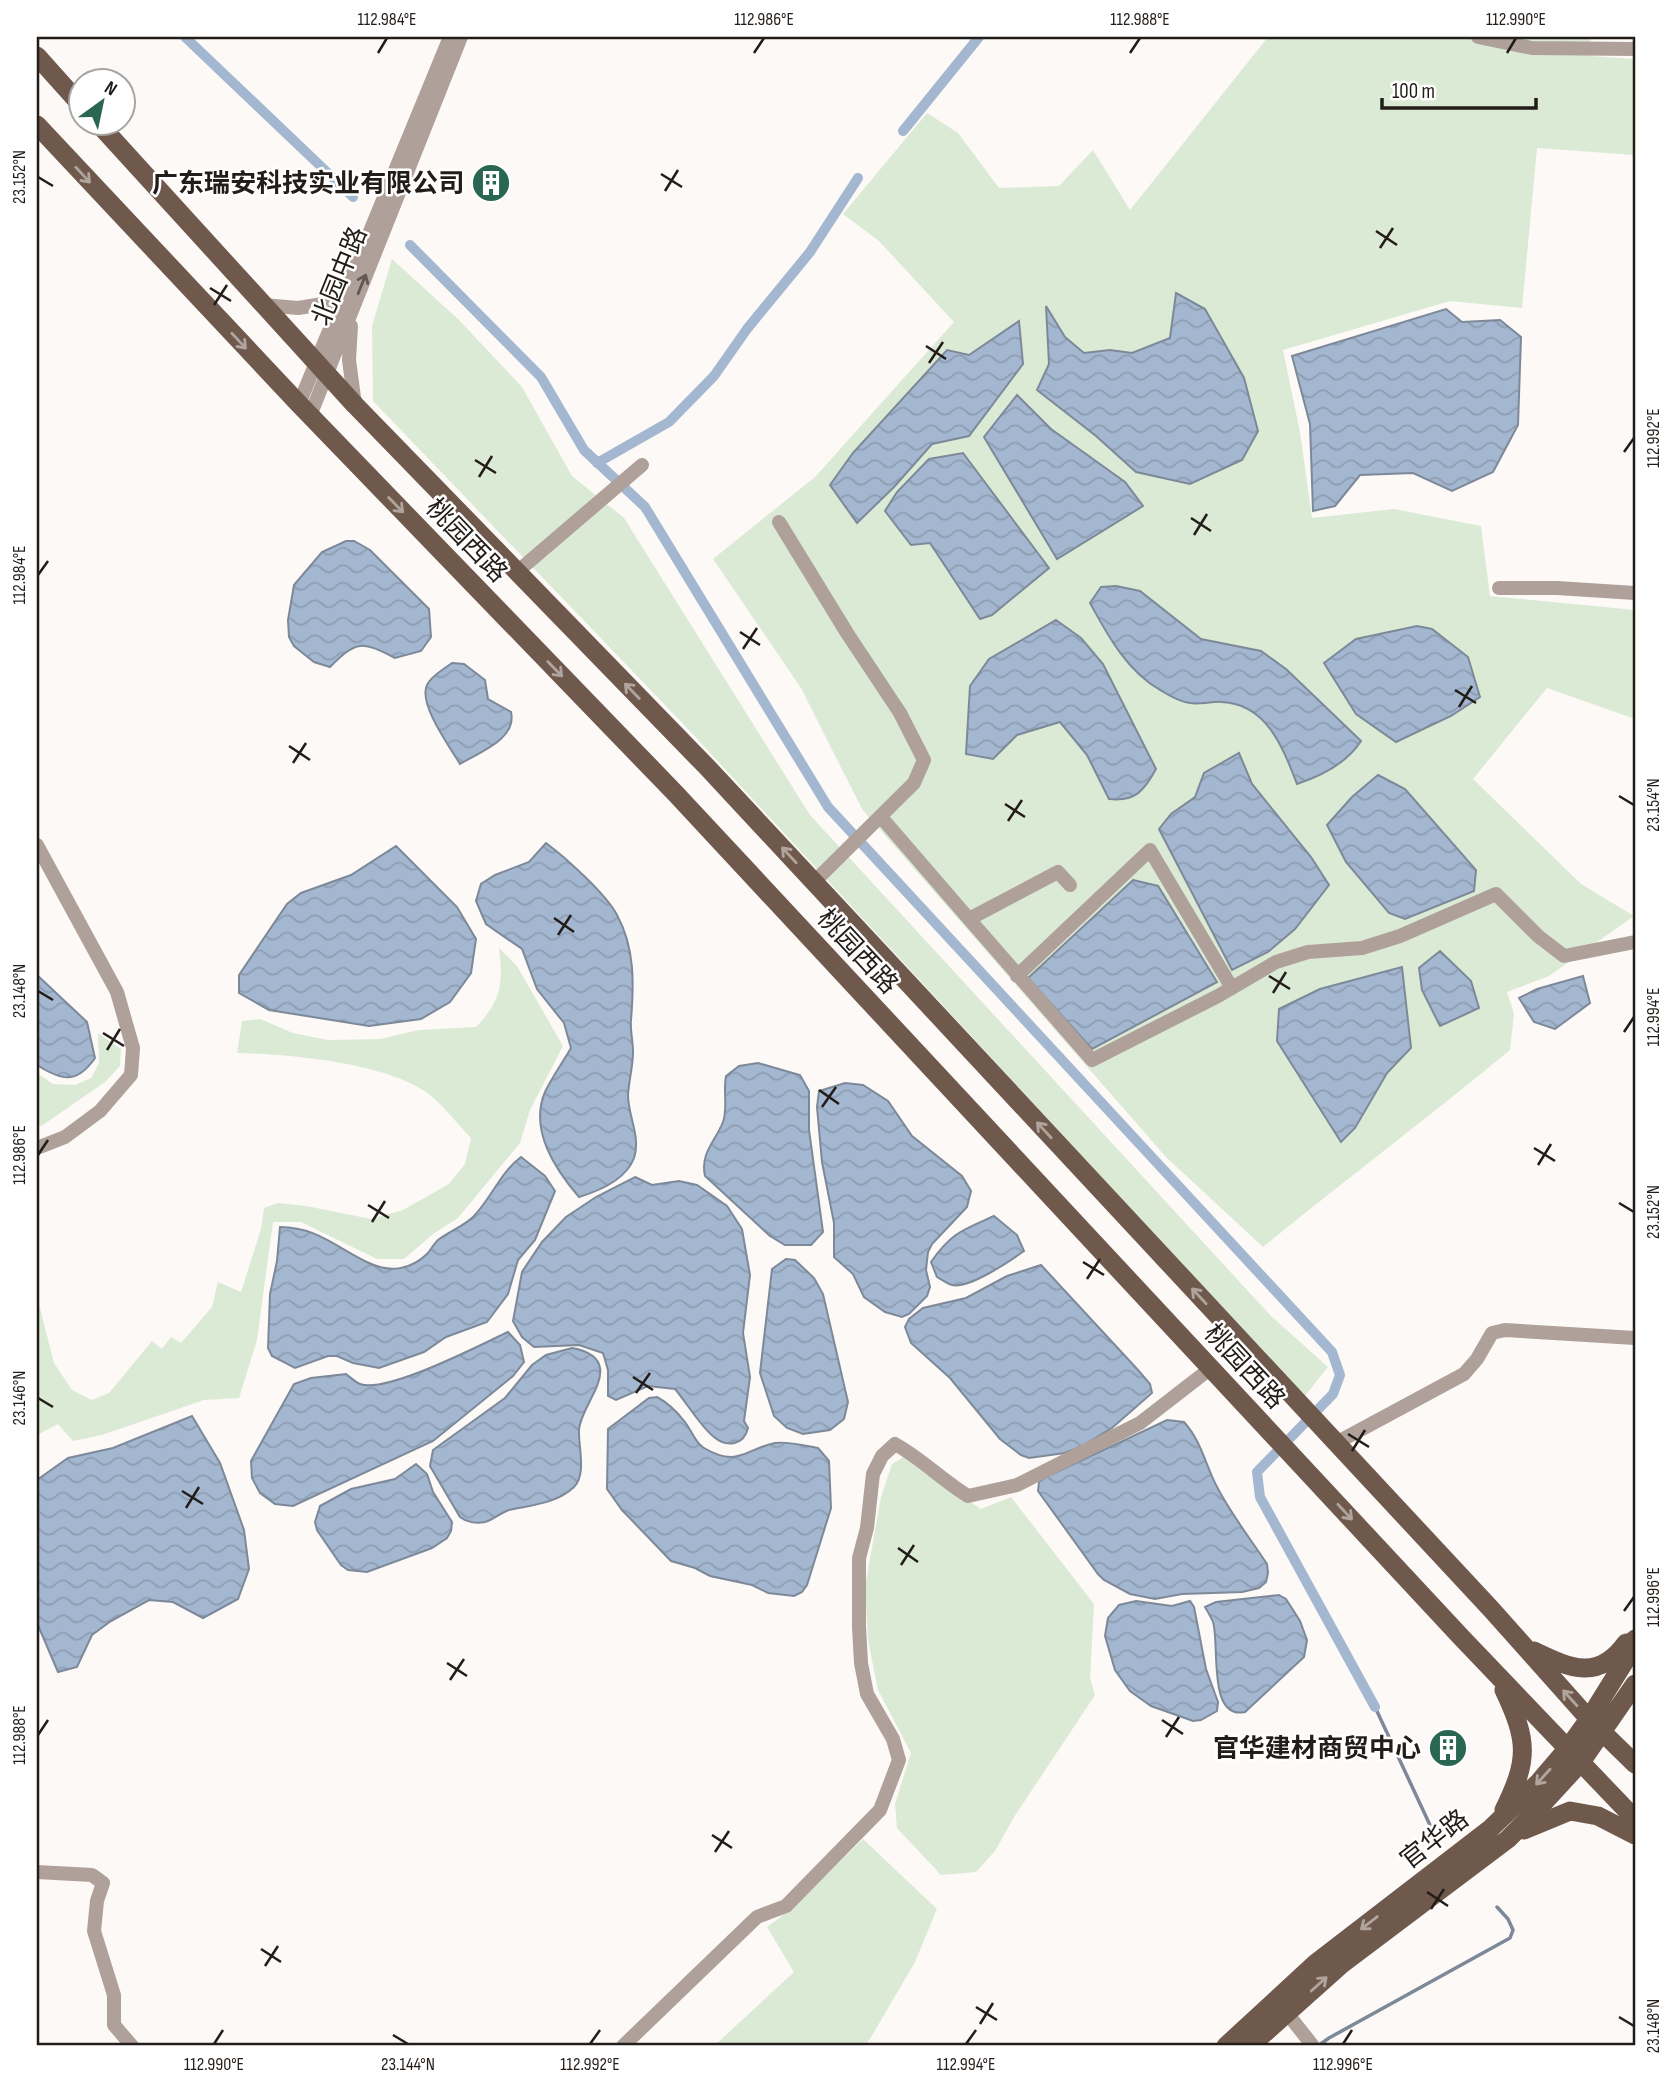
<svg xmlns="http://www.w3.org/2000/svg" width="1672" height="2083" font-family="'Sofia Sans Condensed','Noto Sans SC',sans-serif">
<defs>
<pattern id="water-waves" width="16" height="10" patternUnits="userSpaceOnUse" patternTransform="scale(1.75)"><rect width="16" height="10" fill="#a4b7d0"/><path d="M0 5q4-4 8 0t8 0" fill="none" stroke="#8d9db2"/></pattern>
</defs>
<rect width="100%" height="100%" fill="#fcf9f7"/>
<!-- green -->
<path fill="#dbead5" d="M1268 37H1590L1591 56 1635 59V155L1537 148 1522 308 1450 301 1283 350 1300 432 1312 518 1394 509 1481 526 1490 596 1635 610V719L1547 688 1473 779 1581 884 1634 916 1549 976 1507 992 1514 1014 1510 1050C1429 1117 1345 1180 1263 1247L1166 1157 862 809 801 688 713 559 815 477 954 322 879 241 843 214 927 113 958 133 999 188 1059 186 1093 150 1130 210Z
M392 259 458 319 522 387 572 476 624 518 810 815 1271 1316 1328 1367 1304 1397 688 729 373 401 372 326Z
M499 948 517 966 563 1046 530 1110 520 1143 458 1218 433 1234 404 1259H377L301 1222H273L257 1340 239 1398 204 1400 102 1435 73 1441 58 1424 37 1435V1296L54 1363 72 1390 92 1400 109 1393 152 1341 162 1349 171 1337 181 1343 212 1307 218 1282 241 1292 261 1229 264 1208 278 1203 306 1206 371 1219 403 1210 449 1184 465 1164 471 1138C458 1125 444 1106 430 1095 389 1063 289 1054 237 1053L242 1021 260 1019 293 1033 328 1040 380 1039 419 1030 476 1027C502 1000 503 984 499 948Z
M98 1033 121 1049 120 1066 105 1082 43 1125 37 1127V1073L53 1084 75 1085 91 1078 99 1063Z
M904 1457 981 1509 1011 1497 1094 1604 1090 1678 1095 1695 1014 1817 995 1851 976 1872 941 1875 897 1828 895 1804 911 1753 878 1690 868 1640 865 1587 881 1497 892 1464Z
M863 1839 937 1909 915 1962 870 2039 864 2046H714L794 1972 767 1927 795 1906Z"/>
<!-- water -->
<path fill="url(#water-waves)" stroke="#7d8999" stroke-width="2" d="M1176 293 1205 309 1244 378 1258 431 1242 460 1190 484 1136 472 1096 436 1037 390 1049 364 1046 306 1065 337 1084 353 1110 350 1132 353 1170 338Z
M1446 309 1462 322 1500 320 1521 337 1518 425 1493 472 1452 491 1413 473 1360 475 1335 506 1313 511 1310 424 1292 356Z
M1019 321 1023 364 969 436 932 444 894 487 857 523 830 485 853 453 947 350 969 355Z
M1017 395 1051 429 1125 482 1143 506 1057 559 984 437Z
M963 453 1049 568 992 615 980 619 930 543 911 545 885 511 897 492 929 459Z
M346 541H354L370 550 429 609 431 637 421 651 395 658C362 641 357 640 330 667L314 662 294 646 289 637 288 620 294 585 322 552Z
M1116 586 1140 591 1201 639 1261 651 1286 669 1361 741C1347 763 1321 776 1297 784 1283 748 1267 704 1222 702 1212 701 1200 705 1190 703 1181 702 1168 695 1160 690 1127 671 1108 636 1090 603L1101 587Z
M1056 620 1081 638 1103 664 1156 769C1144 791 1135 802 1109 799L1087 755 1060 722 1017 735 993 759 966 754 970 686 989 659Z
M1417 626 1432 629 1468 657 1480 697 1451 716 1396 742 1356 714 1324 663 1356 639Z
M452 663 464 664 485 680 488 699 511 712C517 739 480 752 460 764 450 747 418 704 427 685 431 676 444 669 452 663Z
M1239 753 1252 784 1311 857 1329 885 1295 929 1268 952 1232 970 1159 829 1171 814 1195 797 1204 773Z
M1378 775 1405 789 1476 870 1474 891 1405 919 1389 913 1346 862 1327 825 1352 797Z
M546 843C566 858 606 894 617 915 635 948 634 984 631 1020 630 1030 633 1041 633 1052 633 1066 629 1080 628 1095 628 1116 641 1137 634 1158 626 1179 599 1191 579 1197 555 1169 529 1130 545 1092 552 1077 563 1062 571 1048L564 1023 537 989 522 949 486 924 476 901 481 884 495 875 529 862Z
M396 846 457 907 476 939 471 973 450 1002 421 1019 369 1026 269 1010 239 993V975L287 904 301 893 351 875Z
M1133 880 1158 886 1217 982 1092 1049 1028 978Z
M1440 951 1471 981 1479 1008 1440 1026 1422 990 1419 968Z
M1402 967 1411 1048 1387 1073 1355 1128 1341 1142 1277 1041 1279 1009 1320 989Z
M37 975 87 1022 95 1058C77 1084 62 1081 37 1065Z
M1583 976 1590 1003 1555 1029 1534 1022 1519 998 1537 989Z
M758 1063 800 1075 809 1091V1130L823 1232 811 1245H785L770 1236 705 1176C700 1153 715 1142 723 1122 728 1109 723 1091 726 1076L739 1066Z
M845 1083 863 1085 888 1101 912 1136 962 1176 971 1191 967 1207 932 1244 928 1252 926 1270 930 1287 927 1296 909 1314 902 1317 885 1312 864 1297 853 1274 834 1257V1223L822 1162 817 1107 819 1091Z
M521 1157 545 1176 555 1191 535 1240 518 1260 508 1294 487 1322 446 1337 424 1352 379 1368 353 1363 337 1356H328L295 1368 272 1356 268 1348 270 1294 277 1261 280 1227C317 1227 337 1248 369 1263 390 1273 411 1270 428 1253 431 1249 434 1244 438 1240 449 1231 465 1226 474 1216 492 1197 500 1173 521 1157Z
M635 1177 652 1185 679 1181 697 1185 727 1206 742 1229 750 1275 743 1333 750 1377 744 1421 748 1428C744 1445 727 1448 714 1437 700 1426 687 1403 675 1389L648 1386 616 1400 608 1396V1370L603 1353 579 1345 534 1347 522 1337 513 1321 522 1272 542 1242 566 1217 596 1197Z
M994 1216 1017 1235 1024 1251C1010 1261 969 1289 952 1285 948 1284 942 1280 937 1277L931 1262C952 1232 963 1230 994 1216Z
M786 1259 795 1260 814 1278 823 1294 848 1402 844 1419 830 1430 803 1434 787 1428 774 1416 760 1373 772 1269Z
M1041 1265 1138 1370 1150 1384 1152 1393 1112 1428 1082 1446 1065 1453 1029 1458 1021 1455 1000 1439 950 1378 911 1343 905 1327 909 1319 923 1308 966 1298 1007 1276Z
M508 1332 520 1345 524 1362 513 1376 433 1441 293 1506 275 1504 260 1493 252 1478 251 1461 294 1384 311 1378 346 1374C350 1377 355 1382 360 1384 386 1394 480 1345 508 1332Z
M572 1348C583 1350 598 1355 600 1368 603 1386 581 1410 579 1429 578 1446 587 1474 574 1487 556 1504 531 1505 509 1510 500 1513 493 1520 485 1522 476 1524 466 1522 460 1517L430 1466 433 1450 505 1398 532 1365 546 1355Z
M657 1397C668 1403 678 1413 685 1422 692 1431 695 1443 704 1448 738 1468 745 1449 775 1443 788 1441 806 1446 818 1448L829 1461 831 1508 807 1585 802 1592 794 1596 768 1593 752 1585 710 1576 695 1568 671 1561 622 1510 607 1489 608 1429 649 1398Z
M192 1416 220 1463 244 1530 249 1569 238 1599 203 1618 173 1602 149 1600 111 1621 92 1635 77 1667 58 1672 37 1623V1480L68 1458 113 1448Z
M1167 1420 1184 1422C1201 1441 1205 1463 1216 1485 1230 1513 1250 1538 1267 1564L1268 1573 1266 1582 1259 1588 1242 1592 1182 1594 1155 1599 1130 1594 1104 1580 1098 1574 1038 1491 1039 1482 1046 1477Z
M416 1464 427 1474 433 1492 452 1522 451 1531 447 1538 432 1548 367 1572 348 1570 341 1565 317 1530 315 1522 320 1506 351 1489 395 1479Z
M1279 1595 1286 1599 1300 1621 1307 1640 1304 1657 1245 1712C1207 1720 1220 1644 1213 1622 1211 1617 1208 1612 1205 1607L1216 1602Z
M1136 1601 1172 1606 1190 1601 1194 1607 1206 1669 1218 1702 1217 1711 1201 1720 1193 1721 1151 1706 1130 1691 1115 1670 1105 1636 1108 1618 1119 1605Z"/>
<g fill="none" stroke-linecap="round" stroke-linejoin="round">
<!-- stream -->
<path stroke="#7d8999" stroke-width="3.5" d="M1375 1707 1436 1838
M1318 2046 1329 2038 1510 1938 1513 1930 1508 1919 1497 1907"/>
<!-- canal -->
<path stroke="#a4b7d0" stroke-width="10" d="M185 37 353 197
M903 131 979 37
M410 245 541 377 584 450 645 507 828 807 1332 1352 1340 1375 1333 1394 1257 1472 1260 1497 1375 1707
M597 463 669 422 714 376 747 329 810 252 858 178"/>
<!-- minor -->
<path stroke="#afa19a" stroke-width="14" d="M1478 37 1532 48 1635 49
M263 305 298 308 323 304 347 285
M351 326 349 360 355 405
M299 404 450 37
M310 416 461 37
M779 522 847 633 900 713 924 760 914 783 814 882
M517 572 642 465
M1499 588H1557L1635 593
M881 817 969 919 1058 872 1070 885
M37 845 117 992 133 1048 131 1075 100 1111 65 1137 37 1148
M969 919 1092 1060 1218 996 1276 962 1308 952 1362 948 1400 936 1496 894 1538 936 1564 956 1635 942
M1017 976 1150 850 1232 988
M1336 1443 1464 1374 1477 1359 1492 1333 1505 1330 1635 1338
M37 1872 92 1875 103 1883 97 1901 94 1931 114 1995V2025L132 2046
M1287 2013 1313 2046
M623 2046 757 1917 786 1906 880 1810 899 1760 893 1739 867 1694 861 1663 859 1627V1558L867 1528 873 1474 882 1456 895 1444C922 1459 942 1480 968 1496L1017 1485 1140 1423 1211 1368"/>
<!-- major -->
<path stroke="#6f594d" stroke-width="19" d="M37 56 80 104
M97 122 355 405 706 766 1491 1609 1589 1719 1635 1764
M37 125 299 404 676 794 1461 1637 1635 1819
M1534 1651C1570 1668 1598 1682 1626 1643
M1504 1810C1529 1759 1528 1741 1504 1690
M1524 1830 1570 1811 1598 1816 1635 1835
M1226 2046 1316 1963 1490 1829 1539 1782 1568 1748 1589 1719 1630 1653 1635 1639
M1250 2046 1342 1964 1508 1839 1535 1812 1581 1762 1635 1684"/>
</g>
<!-- one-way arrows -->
<defs><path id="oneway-shaft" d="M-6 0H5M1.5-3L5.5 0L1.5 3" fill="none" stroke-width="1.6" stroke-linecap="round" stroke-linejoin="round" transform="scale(1.75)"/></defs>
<g stroke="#b0a49d">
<use href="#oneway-shaft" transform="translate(83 175) rotate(47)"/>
<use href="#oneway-shaft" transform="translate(239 341) rotate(47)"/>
<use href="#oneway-shaft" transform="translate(396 505) rotate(46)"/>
<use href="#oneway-shaft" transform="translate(555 669) rotate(46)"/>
<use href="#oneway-shaft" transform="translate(632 691) rotate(-134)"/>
<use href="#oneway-shaft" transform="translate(789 855) rotate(-133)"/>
<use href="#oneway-shaft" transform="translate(1044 1130) rotate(-133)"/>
<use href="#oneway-shaft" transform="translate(1199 1296) rotate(-133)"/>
<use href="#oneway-shaft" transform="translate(1345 1512) rotate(47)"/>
<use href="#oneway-shaft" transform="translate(1570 1698) rotate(-132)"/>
<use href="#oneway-shaft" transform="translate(1543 1777) rotate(132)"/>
<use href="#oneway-shaft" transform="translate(1369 1923) rotate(142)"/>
<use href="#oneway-shaft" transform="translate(1319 1984) rotate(-42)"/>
</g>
<use stroke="#625853" href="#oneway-shaft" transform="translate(362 284) rotate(-68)"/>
<!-- ticks -->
<path fill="none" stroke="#231d19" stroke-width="2.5" d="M378 53 387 38M754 53 764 38M1130 53 1140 38M1507 53 1516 38M661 174 682 187M38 177 53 186M665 191 678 170M1376 231 1397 245M1380 248 1393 228M210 288 231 301M214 305 227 285M926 346 946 359M929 363 943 342M1624 452 1634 438M475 460 496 473M479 477 492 456M1191 518 1211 531M1194 535 1207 514M38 575 48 561M740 632 760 645M743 649 757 628M1455 690 1476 703M1459 707 1472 686M289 746 310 760M293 763 306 743M1619 796 1634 805M1005 804 1025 817M1008 821 1022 800M554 918 574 932M558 935 571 915M1269 976 1290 989M38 991 53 1000M1273 993 1286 972M1624 1032 1634 1017M103 1033 124 1046M107 1050 120 1029M819 1090 839 1104M822 1107 836 1087M1534 1148 1555 1161M38 1155 48 1140M1538 1165 1551 1144M1619 1203 1634 1212M368 1205 389 1218M372 1222 385 1201M1083 1262 1104 1275M1087 1279 1100 1259M633 1377 653 1390M636 1393 650 1373M38 1398 53 1407M1348 1434 1369 1447M1352 1451 1365 1430M182 1491 203 1504M186 1508 199 1487M898 1548 918 1562M901 1565 914 1545M1624 1611 1634 1597M447 1663 467 1676M450 1680 464 1659M1162 1720 1183 1734M38 1735 48 1720M1166 1737 1179 1717M712 1835 732 1848M715 1852 729 1831M1427 1892 1448 1906M1431 1909 1444 1889M261 1949 281 1962M265 1966 278 1946M976 2007 997 2020M1619 2017 1634 2026M980 2024 993 2003M393 2035 408 2044M214 2044 223 2030M590 2044 600 2030M966 2044 976 2030M1343 2044 1352 2030"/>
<!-- icons -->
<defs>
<g id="building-disc" transform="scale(2.0125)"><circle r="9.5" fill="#2a6753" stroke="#fff"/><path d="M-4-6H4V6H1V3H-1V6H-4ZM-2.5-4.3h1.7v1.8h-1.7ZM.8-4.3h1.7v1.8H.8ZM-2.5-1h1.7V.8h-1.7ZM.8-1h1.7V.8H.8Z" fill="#fff"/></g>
</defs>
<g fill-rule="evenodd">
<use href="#building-disc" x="491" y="183"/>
<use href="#building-disc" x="1448" y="1748"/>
</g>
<g text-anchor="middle" stroke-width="5" stroke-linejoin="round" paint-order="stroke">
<!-- poi labels -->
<g font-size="26" font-weight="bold" fill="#231d19" stroke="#fff" text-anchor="end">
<text x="464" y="192">广东瑞安科技实业有限公司</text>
<text x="1421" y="1757">官华建材商贸中心</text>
</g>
<!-- street labels -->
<g font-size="26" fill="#231d19" stroke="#fff">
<text transform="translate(339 276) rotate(-68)" y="9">北园中路</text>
<text transform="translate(467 540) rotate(46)" y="9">桃园西路</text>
<text transform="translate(858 951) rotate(47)" y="9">桃园西路</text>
<text transform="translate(1245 1366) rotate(47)" y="9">桃园西路</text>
<text transform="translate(1434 1839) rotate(-38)" y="9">官华路</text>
</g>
</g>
<!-- border -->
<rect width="1672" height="2083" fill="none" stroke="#ffffff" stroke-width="77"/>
<!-- north arrow -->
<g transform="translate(102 102) rotate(33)"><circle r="33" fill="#ffffff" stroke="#a7a5a3" stroke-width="2"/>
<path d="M0-5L12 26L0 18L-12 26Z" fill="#2a6753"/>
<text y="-10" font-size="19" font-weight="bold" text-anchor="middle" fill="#231d19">N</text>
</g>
<!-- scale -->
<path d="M1382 98v10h154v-10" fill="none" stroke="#231d19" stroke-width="3.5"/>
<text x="1392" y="98" font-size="21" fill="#231d19" stroke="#ffffff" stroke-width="5" paint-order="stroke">100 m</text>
<rect x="38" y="38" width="1596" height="2006" fill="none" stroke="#231d19" stroke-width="2.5"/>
<g font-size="18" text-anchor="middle" fill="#231d19">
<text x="387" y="25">112.984°E</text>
<text x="764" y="25">112.986°E</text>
<text x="1140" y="25">112.988°E</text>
<text x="1516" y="25">112.990°E</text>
<text transform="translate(19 177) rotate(-90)" y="6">23.152°N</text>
<text transform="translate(1653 438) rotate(-90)" y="6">112.992°E</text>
<text transform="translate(19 575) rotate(-90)" y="6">112.984°E</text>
<text transform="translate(1653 805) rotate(-90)" y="6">23.154°N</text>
<text transform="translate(19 991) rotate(-90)" y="6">23.148°N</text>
<text transform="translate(1653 1017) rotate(-90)" y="6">112.994°E</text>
<text transform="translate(19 1155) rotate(-90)" y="6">112.986°E</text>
<text transform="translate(1653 1212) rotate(-90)" y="6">23.152°N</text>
<text transform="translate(19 1398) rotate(-90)" y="6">23.146°N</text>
<text transform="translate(1653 1597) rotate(-90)" y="6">112.996°E</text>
<text transform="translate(19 1735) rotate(-90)" y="6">112.988°E</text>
<text transform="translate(1653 2026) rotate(-90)" y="6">23.148°N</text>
<text x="214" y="2070">112.990°E</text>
<text x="408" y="2070">23.144°N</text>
<text x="590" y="2070">112.992°E</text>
<text x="966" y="2070">112.994°E</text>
<text x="1343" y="2070">112.996°E</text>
</g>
</svg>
